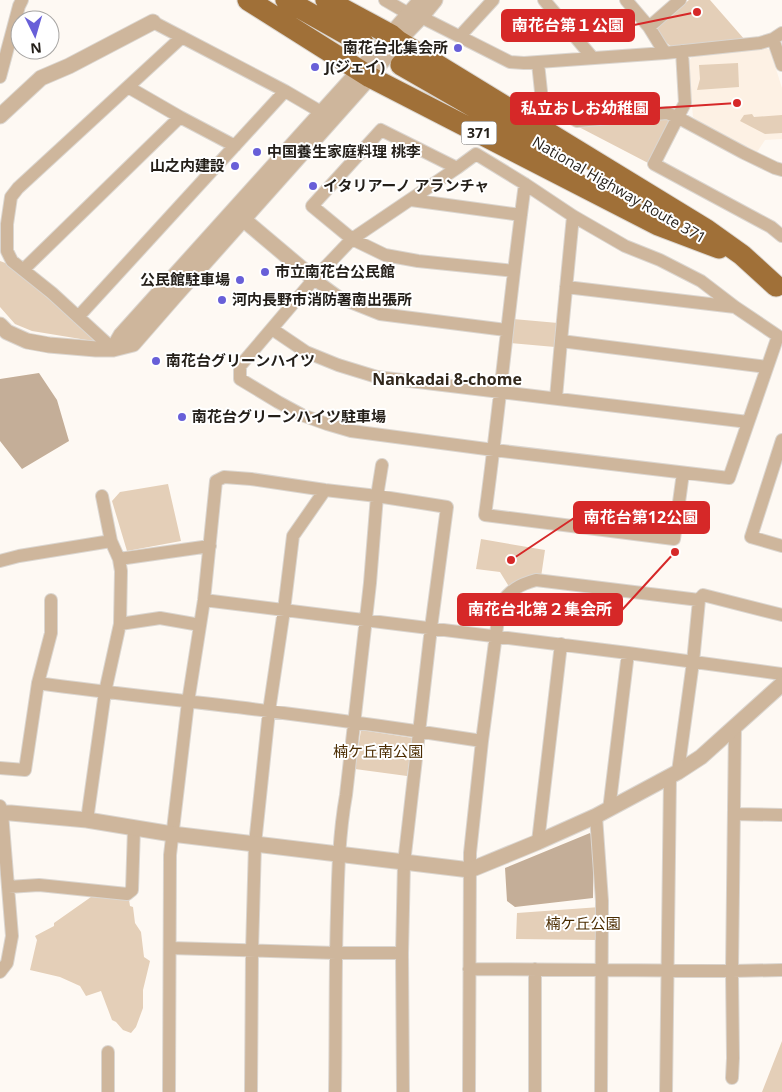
<svg xmlns="http://www.w3.org/2000/svg" width="782" height="1092" font-family="'Open Sans','Noto Sans JP',sans-serif">
<rect width="100%" height="100%" fill="#fef9f3"/>
<!-- built -->
<path fill="#fdf1e4" d="M766 48 770 50 782 88V139L765 140 757 152 712 130 693 117 688 62 694 55Z"/>
<!-- green -->
<path fill="#e4cfb8" d="M689 0H710L745 40 673 47C668 45 660 38 658 33 657 29 658 28 660 25Z
M738 63 739 87 697 90 700 79 699 65Z
M752 114 754 117 782 115V133L765 134 740 121 744 115Z
M666 118 671 122 650 164 575 125Z
M0 261 8 264 94 338 93 341 32 331 15 324 0 307Z
M513 319 558 323 555 347 510 343Z
M168 484 181 541 127 551 112 501 120 492Z
M481 539 545 550 541 577 511 590 500 572 476 569Z
M361 730 413 738 407 776 355 769Z
M91 897 129 900 130 906 133 907 135 923 141 932 144 957 150 961 143 990V1008L136 1027 131 1033 123 1030 116 1022 112 1020 101 991 86 996 80 986 60 977 30 970 37 940 35 936 54 926V923Z
M600 907 599 940 516 939 517 913Z
M782 1041V1092H762Z"/>
<!-- water -->
<path fill="#c4ae98" d="M39 373 57 400 69 441 22 469 0 441V379Z
M590 833 594 839 593 898 515 907 507 901 505 868Z"/>
<g fill="none" stroke-linecap="round" stroke-linejoin="round">
<!-- minor casing -->
<g stroke="#dbd6d0" stroke-width="14">
<path id="minor" d="M385 0 409 14
M544 0 592 57
M626 0 649 27 665 53
M421 17 510 62 524 63 665 53 760 43 773 39 782 33
M153 22 285 91 321 112
M649 27 680 0
M460 36 493 0
M773 39 782 65
M682 51 685 103 654 164 771 227 782 236
M538 63 542 101 577 121 667 113 677 117 744 153 775 168 782 170
M0 77 19 6 22 0
M128 87 180 117 235 146
M476 154 525 184 573 216 625 246 660 260 701 281 735 307 778 336 729 478 494 450 351 431 327 424 302 415 278 402 240 379V366L314 279 352 239 457 168Z
M457 168 381 130 312 206 352 239 385 255 418 261 514 271
M525 184C510 294 500 405 485 515L674 539 683 473
M411 200 521 215
M23 270 180 117
M314 279 340 298 380 314 506 330
M566 287 735 307
M78 317 285 91
M272 329 306 352 338 365 377 377 748 422
M561 341 767 367
M113 349 52 293 12 261 7 251V224L11 197 18 188 182 37
M556 398 561 341 573 216
M782 440 751 537 782 546
M119 559 210 546
M0 561 19 556 111 541
M204 600 628 653 782 674
M120 624 160 618 200 625
M38 683C115 694 191 701 268 711 339 720 411 730 482 741
M0 768 25 770 38 683 51 633V600
M678 772 693 662 699 600 703 595 782 615
M0 806 2 813 12 936 7 963 0 972
M609 810 628 653
M734 814 782 815
M596 816 602 901 601 1092
M87 820 105 692 120 624 121 571 119 559 111 541 102 496
M538 842 561 644
M8 887 39 885 127 894 132 890 134 828
M170 948 336 953H402
M469 969 732 971 782 970
M732 1078 733 1058 732 971 735 726
M108 1092V1052
M169 1092 170 855 188 702 204 600 216 481 224 477 251 479 325 490 377 496 447 507 431 628 404 863 402 953 403 1092
M251 1092 252 951 255 844 269 711 284 610 293 536 325 490
M335 1092C336 1032 335 972 337 913 338 873 339 834 346 795L370 583 377 496 382 465
M469 1092 470 853 482 741 500 604C511 590 518 585 536 580L699 600
M535 1092V969
M666 1092 670 777"/>
</g>
<!-- tertiary casing -->
<g stroke="#dbd6d0" stroke-width="17">
<path id="tertiary" d="M0 116 41 78 69 66 153 22
M237 214 314 279
M0 325 7 332 27 341 49 345 96 349H113L133 344 174 297 370 77 398 41 421 17 435 0
M113 349 121 335 359 71 421 0
M0 813H11L87 820 172 834 470 870 538 842 596 816 678 772 701 757 782 684"/>
</g>
<!-- trunk casing -->
<g stroke="#dbd6d0" stroke-width="23">
<path id="trunk" d="M248 0 370 77 658 225 719 248
M286 0 364 44
M326 0 391 35 398 41 707 230 742 255 776 286
M401 65 549 150"/>
</g>
<!-- minor -->
<use href="#minor" stroke="#ceb69c" stroke-width="12"/>
<!-- tertiary -->
<use href="#tertiary" stroke="#ceb69c" stroke-width="15"/>
<!-- trunk -->
<use href="#trunk" stroke="#a07038" stroke-width="21"/>
</g>
<!-- markers -->
<g fill="#685fd8" stroke="#fff" stroke-width="2">
<circle cx="458" cy="48" r="5"/>
<circle cx="315" cy="67" r="5"/>
<circle cx="257" cy="152" r="5"/>
<circle cx="235" cy="166" r="5"/>
<circle cx="313" cy="186" r="5"/>
<circle cx="265" cy="272" r="5"/>
<circle cx="240" cy="280" r="5"/>
<circle cx="222" cy="300" r="5"/>
<circle cx="156" cy="361" r="5"/>
<circle cx="182" cy="417" r="5"/>
</g>
<g text-anchor="middle" stroke-width="4" stroke-linejoin="round" paint-order="stroke">
<!-- shield labels -->
<rect fill="#fff" stroke="#66625e" stroke-width="1" x="461.5" y="121.5" width="35" height="23" rx="4"/>
<g font-size="14" font-weight="bold" fill="#241f19">
<text x="479" y="138">371</text>
</g>
<!-- poi labels -->
<g font-size="15" font-weight="bold" fill="#241f19" stroke="#fff" text-anchor="start">
<text x="448" y="53" text-anchor="end">南花台北集会所</text>
<text x="325" y="72">J(ジェイ)</text>
<text x="267" y="157">中国養生家庭料理 桃李</text>
<text x="225" y="171" text-anchor="end">山之内建設</text>
<text x="323" y="191">イタリアーノ アランチャ</text>
<text x="275" y="277">市立南花台公民館</text>
<text x="230" y="285" text-anchor="end">公民館駐車場</text>
<text x="232" y="305">河内長野市消防署南出張所</text>
<text x="166" y="366">南花台グリーンハイツ</text>
<text x="192" y="422">南花台グリーンハイツ駐車場</text>
</g>
<!-- street labels -->
<g font-size="15" fill="#241f19" stroke="#fff">
<text transform="translate(619 190) rotate(30)" y="5">National Highway Route 371</text>
</g>
<!-- park labels -->
<g font-size="15" fill="#4b2c01" stroke="#fff">
<text x="378" y="757">楠ケ丘南公園</text>
<text x="583" y="929">楠ケ丘公園</text>
</g>
<!-- neighbourhood labels -->
<g font-size="16" font-weight="bold" fill="#32281c" stroke="#fff">
<text x="447" y="385">Nankadai 8-chome</text>
</g>
</g>
<!-- callouts -->
<path fill="none" stroke="#d62828" stroke-width="2" d="M697 12L634 25M737 103L659 108M511 560L574 518M675 552L622 610"/>
<g fill="#d62828" stroke="#fff" stroke-width="2">
<circle cx="697" cy="12" r="5"/>
<circle cx="737" cy="103" r="5"/>
<circle cx="511" cy="560" r="5"/>
<circle cx="675" cy="552" r="5"/>
</g>
<g fill="#d62828" stroke="#d62828" stroke-width="2">
<rect x="502" y="10" width="132" height="31" rx="5"/>
<rect x="511" y="93" width="148" height="31" rx="5"/>
<rect x="574" y="502" width="135" height="31" rx="5"/>
<rect x="458" y="594" width="164" height="31" rx="5"/>
</g>
<g font-size="16" text-anchor="middle" font-weight="bold" fill="#fff">
<text x="568" y="31">南花台第１公園</text>
<text x="585" y="114">私立おしお幼稚園</text>
<text x="641" y="523">南花台第12公園</text>
<text x="540" y="615">南花台北第２集会所</text>
</g>
<!-- north arrow -->
<g transform="translate(35 35) rotate(175)"><circle r="24" fill="#ffffff" stroke="#a7a5a3"/>
<path d="M0-4L9 19L0 12L-9 19Z" fill="#685fd8"/>
<text y="-8" font-size="14" font-weight="bold" text-anchor="middle" fill="#241f19">N</text>
</g>
</svg>
